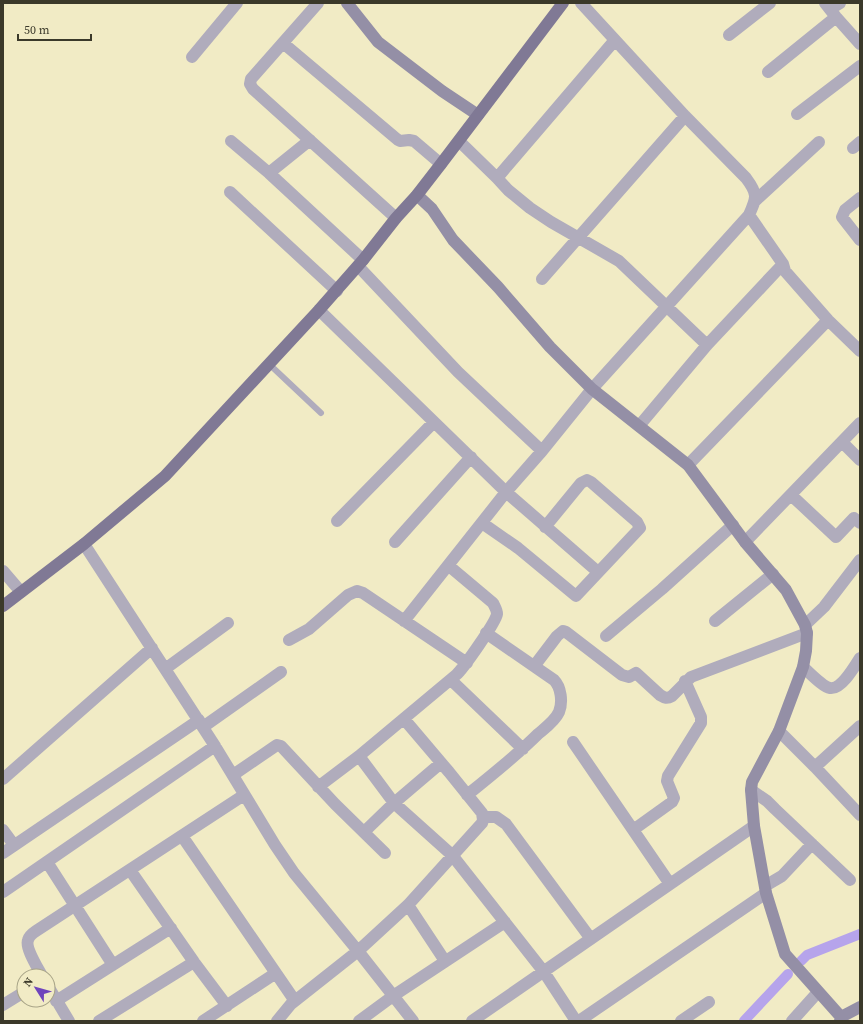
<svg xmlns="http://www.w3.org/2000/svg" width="863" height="1024" font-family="'Source Serif 4',serif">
<rect width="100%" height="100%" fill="#f1ebc5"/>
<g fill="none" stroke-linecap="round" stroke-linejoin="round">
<!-- canal -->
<path stroke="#b6a4eb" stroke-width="10" d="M801 961 807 955 860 934
M744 1021 788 974"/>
<!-- lane -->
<path stroke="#b0acbc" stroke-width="6" d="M269 364 321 413"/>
<!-- street -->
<path stroke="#b0acbc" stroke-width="12" d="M318 3 251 79 250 84 253 89 396 218
M581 3 685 116 746 178C758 194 757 197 749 215L783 264 785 271 828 320 860 351
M825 3 836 17 860 44
M830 9 840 3
M729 35 770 3
M283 43 398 140 400 141 409 140 414 141 441 164
M192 57 237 3
M768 72 836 17
M797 114 860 66
M231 141 269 173 363 260
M459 141 497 178 508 190 530 208 551 222 619 261 707 345
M853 148 860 142
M269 173 310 140
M497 178 615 40
M230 192 337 291
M860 198 845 210 842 217 860 240
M755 201 819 142
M358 266 458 372 542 451
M542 279 685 116
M319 310 506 492 598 572
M639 426 707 345 783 264
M842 442 860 460
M688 465 828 320
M791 495 836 537 854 518 860 523
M337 521 434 422
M482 523 518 548 576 596 640 528 637 522 591 482 587 480 581 483 545 527
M395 542 471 457
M745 542 860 423
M84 544 215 746 275 845 294 873 358 951 291 1004 277 1021
M3 571 21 592
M404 621 506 492 542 451 592 389 749 215
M715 621 773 574
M805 625 824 607 860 560
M606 636 662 589 733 525
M289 640 309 629 348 595 357 591 363 593 467 663
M535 665 557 636 563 631 566 632 622 675 629 677 636 673 660 695C665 698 667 699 672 696L691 677 807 633
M803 667C809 672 823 687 830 688 841 690 855 666 860 658
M165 669 228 623
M451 680 523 749
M404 719 449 772 482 813 483 820 482 823 408 905 358 951 413 1021
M203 727 281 672
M779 731 815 767 860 815
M573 742 670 884
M359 756 394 803 452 855 544 972 576 1021
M815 767 860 726
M233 775 274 747 277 745 281 746 335 804 385 853
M3 779 152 648
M318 787 359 756 456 675C463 669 496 622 497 614 497 610 495 607 493 603L449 566
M751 790 767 801 775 809 850 880
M467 795C492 775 516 756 538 734 545 728 555 721 559 712 563 702 561 687 554 680L486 633
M483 817H496L506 824 591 939
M3 830 14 845
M633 830 672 802 674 798 667 781 668 776 701 723V717L685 681
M364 832 394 803 441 763
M182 836 295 1001
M3 853 199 720
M47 862 113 965
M130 870 194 962 227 1006
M765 886 782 876 812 844
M3 892 215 746
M408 905 445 961
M42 976C38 968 25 948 28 940 29 936 33 933 36 931L244 795
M48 986 69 1021
M56 1001 171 928
M3 1005 24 992
M99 1021 194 962
M203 1021 276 973
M359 1021 393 996 505 922
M472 1021 754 826
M579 1021 766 893
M681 1021 709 1002
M792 1021 818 992"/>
<!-- secondary -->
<path stroke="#948fa6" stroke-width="12" d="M347 3 378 42 442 91 478 115
M417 195 432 209 453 240 498 287 550 347 592 389 688 465 745 542 786 590 805 625 807 633 806 651 803 667 779 731 752 782 751 790 754 826 766 893 785 954 841 1017
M840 1021 841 1017 860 1007"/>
<!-- primary -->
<path stroke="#807995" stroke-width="12" d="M3 606 84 544 165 476 319 310 363 260 396 218 417 195 441 164 563 3"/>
</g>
<!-- border -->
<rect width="863" height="1024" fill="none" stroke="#3b392a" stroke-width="8"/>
<!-- north arrow -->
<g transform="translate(36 988) rotate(307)"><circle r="19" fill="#f1ebc5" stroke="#a8a487"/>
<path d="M0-3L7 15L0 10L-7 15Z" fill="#6f44bc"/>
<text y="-6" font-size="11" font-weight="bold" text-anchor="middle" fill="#3b392a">N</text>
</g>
<!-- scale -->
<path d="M18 34v6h73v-6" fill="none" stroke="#3b392a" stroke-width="2"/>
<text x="24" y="34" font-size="12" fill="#3b392a" stroke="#f1ebc5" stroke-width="3" paint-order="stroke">50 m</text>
</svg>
